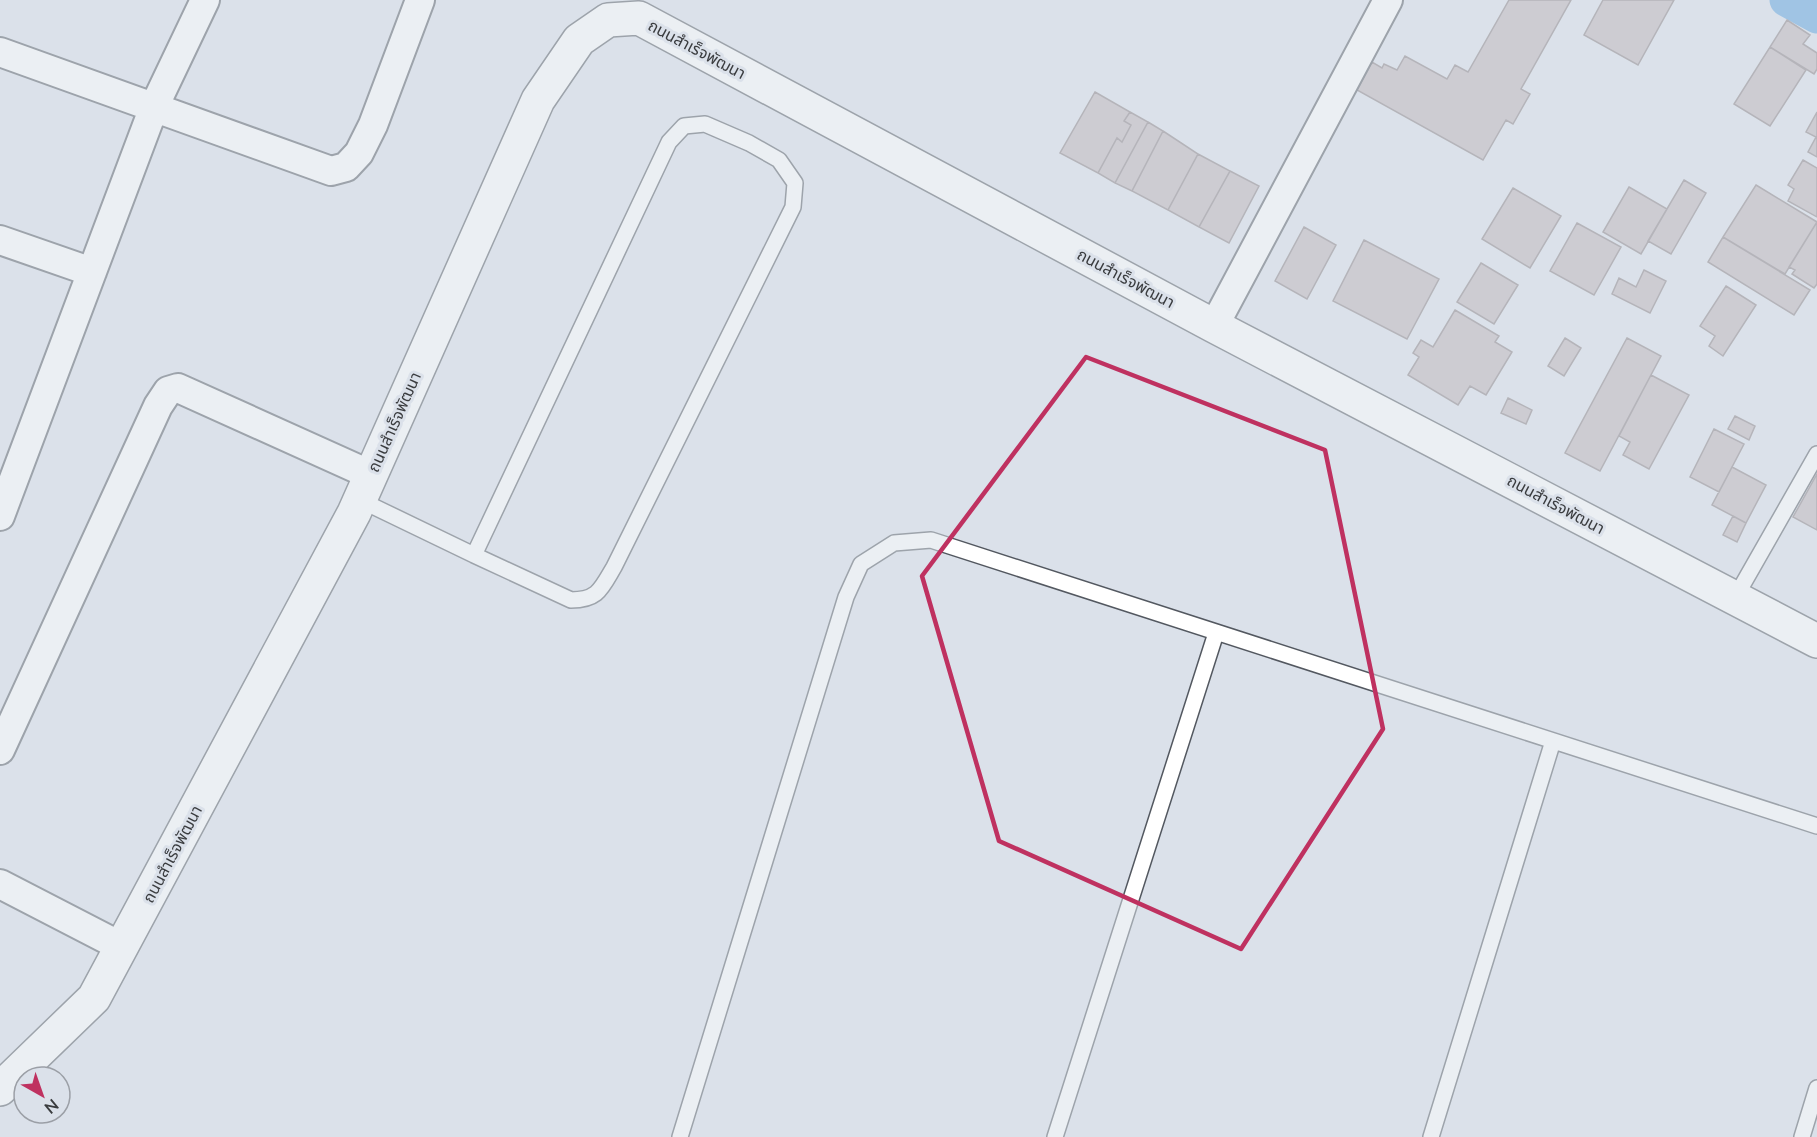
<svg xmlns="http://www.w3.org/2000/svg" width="1817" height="1137" font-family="Lato,'Noto Sans Thai',sans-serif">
<rect width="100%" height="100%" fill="#dbe1ea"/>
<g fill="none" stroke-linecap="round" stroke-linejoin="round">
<!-- canal -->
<path stroke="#599fde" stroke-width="33" d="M1786 0 1817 17"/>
</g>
<!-- building -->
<path fill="#bcb1b6" stroke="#877d81" stroke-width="1.5" d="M1509 0H1571L1521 89 1530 94 1513 124 1506 120 1483 160 1357 90 1372 62 1382 68 1384 64 1397 70 1405 56 1447 79 1455 65 1468 72Z
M1603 0H1674L1638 65 1584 35Z
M1787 20 1810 35 1803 44 1817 53V69L1814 74 1770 47Z
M1770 47 1806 70 1770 126 1734 104Z
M1095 92 1130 112 1124 121 1131 125 1122 142 1117 138 1098 173 1060 153Z
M1130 112 1148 122 1115 183 1098 173 1117 138 1122 142 1131 125 1124 121Z
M1817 112V157L1808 152 1816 137 1806 132Z
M1148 122 1163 131 1132 191 1115 183Z
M1163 131 1198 154 1168 210 1132 191Z
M1198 154 1230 171 1199 227 1168 210Z
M1803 160 1817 168V217L1788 201 1794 189 1788 185Z
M1230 171 1259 186 1229 243 1199 227Z
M1684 180 1706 193 1671 254 1648 241Z
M1756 185 1817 222 1785 274 1723 237Z
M1629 187 1667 209 1641 254 1603 232Z
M1513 188 1561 216 1530 268 1482 239Z
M1817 222V284L1814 288 1792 274 1795 270 1789 267Z
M1577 223 1621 247 1594 295 1550 271Z
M1304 227 1336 245 1307 299 1275 281Z
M1723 237 1810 290 1794 315 1708 262Z
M1364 240 1439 279 1407 339 1333 301Z
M1481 263 1518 285 1494 324 1457 302Z
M1644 270 1666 281 1650 313 1612 294 1619 278 1636 287Z
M1726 286 1756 305 1723 356 1709 346 1715 336 1700 326Z
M1455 310 1499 336 1495 342 1512 352 1486 395 1470 386 1458 405 1408 375 1419 357 1413 353 1421 340 1433 347Z
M1565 338 1581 348 1564 376 1548 366Z
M1627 338 1661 356 1600 471 1565 453Z
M1651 375 1689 395 1649 469 1623 455 1630 442 1619 436Z
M1508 398 1532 410 1526 424 1501 413Z
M1735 416 1755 426 1749 440 1728 429Z
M1714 429 1744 444 1719 492 1690 477Z
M1732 467 1766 485 1746 523 1712 505Z
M1817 474V530L1793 517Z
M1733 516 1746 523 1737 542 1723 535Z"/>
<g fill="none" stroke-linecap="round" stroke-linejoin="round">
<!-- lane casing -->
<g stroke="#535860" stroke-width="18">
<path id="lane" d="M705 124 749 143 779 160 795 183 793 207 614 567C601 589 598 600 571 600L474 555 669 142 684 126Z
M360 500 474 555
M1735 598 1817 454
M680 1137 846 597 861 564 894 543 931 540 1817 826
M1055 1137 1216 633
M1431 1137 1553 741
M1802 1137 1817 1088"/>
</g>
<!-- street casing -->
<g stroke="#535860" stroke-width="32">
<path id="street" d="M0 52 331 171 346 167 359 153 373 125 420 0
M0 240 92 272
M1214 326 1388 0
M0 516 154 107 205 0
M0 750 158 406 168 391 178 388 371 475
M0 884 122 947"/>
</g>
<!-- secondary casing -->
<g stroke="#535860" stroke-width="36">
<path id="secondary" d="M0 1089 94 998 354 513 538 100 579 40 608 20 639 18 1214 326 1817 641"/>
</g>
<!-- lane -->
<use href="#lane" stroke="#fff" stroke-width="15"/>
<!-- street -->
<use href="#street" stroke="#fff" stroke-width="28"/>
<!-- secondary -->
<use href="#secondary" stroke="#fff" stroke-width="33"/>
</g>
<!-- marked area -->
<path d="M0 0H1817V1137H0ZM1086 357 1325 450 1383 729 1241 949 999 841 922 576Z" fill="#dbe1ea" fill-opacity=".55" fill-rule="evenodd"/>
<path fill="none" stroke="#bf3160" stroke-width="4.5" stroke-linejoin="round" d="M1086 357 1325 450 1383 729 1241 949 999 841 922 576Z"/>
<g text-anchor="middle" stroke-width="6" stroke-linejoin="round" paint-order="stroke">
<!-- street labels -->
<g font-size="16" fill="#3a3c3f" stroke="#dbe1ea">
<text transform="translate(697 49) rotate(28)" y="6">ถนนสำเร็จพัฒนา</text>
<text transform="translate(1126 278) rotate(28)" y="6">ถนนสำเร็จพัฒนา</text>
<text transform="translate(394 422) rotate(-66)" y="6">ถนนสำเร็จพัฒนา</text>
<text transform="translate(1556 504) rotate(28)" y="6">ถนนสำเร็จพัฒนา</text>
<text transform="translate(172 854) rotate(-62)" y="6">ถนนสำเร็จพัฒนา</text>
</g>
</g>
<!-- north arrow -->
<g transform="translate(42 1095) rotate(140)"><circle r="28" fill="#dbe1ea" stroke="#9b9fa6" stroke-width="1.5"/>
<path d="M0-4.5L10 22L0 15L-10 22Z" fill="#bf3160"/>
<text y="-9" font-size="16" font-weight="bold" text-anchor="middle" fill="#3a3c3f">N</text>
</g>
</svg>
